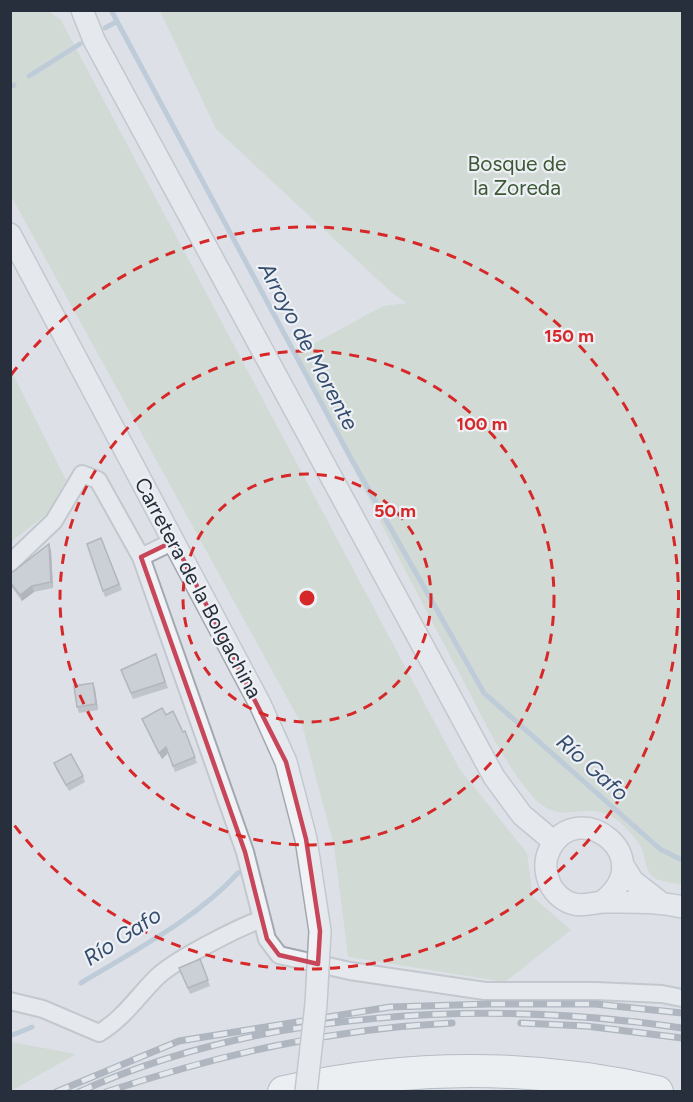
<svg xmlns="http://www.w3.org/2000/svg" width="693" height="1102" font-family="Figtree,sans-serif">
<rect width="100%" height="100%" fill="#dde1e7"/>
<!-- green -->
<path fill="#c3d0bf" d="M10 11H48L61 20 459 768 527 853 533 897 571 930 505 982 348 957 334 846 302 725 11 196Z
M160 11H682V885C675 883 663 882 656 879 644 872 646 857 641 847 634 836 627 828 617 820 585 797 563 829 534 798 504 766 476 704 455 665 400 562 348 458 295 354L383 306 407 303 392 293 216 129Z
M10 368 66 480 49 512 11 542Z
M10 1042H11L76 1054 11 1091Z"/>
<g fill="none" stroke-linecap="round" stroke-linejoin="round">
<!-- stream -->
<path stroke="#99afc5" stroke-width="5" d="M111 10 348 453 484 693 660 849 682 860
M105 28 116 22
M29 76 80 44
M10 87 14 85
M81 983C135 950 195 920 238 873
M10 1036 32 1027"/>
<!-- minor casing -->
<g stroke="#a3a8b0" stroke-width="20">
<path id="minor" d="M141 557 174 541
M10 563 54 521 82 474 98 480 141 557 245 852 267 939 279 955 350 971 485 991H596L662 994 682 998
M10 1001 43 1009 99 1033C123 1019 137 997 156 978 174 960 237 928 262 919"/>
</g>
<!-- tertiary casing -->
<g stroke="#a3a8b0" stroke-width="24">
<path id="tertiary" d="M82 10 94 40 494 777 522 815 554 842
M10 234 260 704 286 762 306 839 320 931
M623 865 633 881 660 902
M602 902C661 857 578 795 550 849 544 860 545 873 550 884 554 893 564 902 574 904 585 907 594 902 605 902 631 902 657 901 682 907"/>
</g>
<!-- motorway casing -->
<g stroke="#868e9c" stroke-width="34">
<path id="motorway" d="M284 1092C408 1064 533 1064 657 1092"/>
</g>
<!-- minor -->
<use href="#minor" stroke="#f0f2f5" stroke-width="16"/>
<!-- tertiary -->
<use href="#tertiary" stroke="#f0f2f5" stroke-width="21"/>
<!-- motorway -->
<use href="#motorway" stroke="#fff" stroke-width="32"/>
<!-- rail casing -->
<g stroke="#78808f" stroke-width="7">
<path id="rail" d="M521 1023 586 1026 682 1038
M56 1092 179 1041 390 1007 489 1004H595L682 1013
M79 1092C259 1010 489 999 682 1028
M106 1092C221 1054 331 1029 452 1023"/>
</g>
<!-- rail -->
<use href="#rail" stroke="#edf0f4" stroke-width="4.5" stroke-dasharray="14" stroke-linecap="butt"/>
<!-- tertiary-bridge casing -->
<g stroke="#a3a8b0" stroke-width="24" stroke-linecap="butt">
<path id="tertiary-bridge" d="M306 1092 316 1004 320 931"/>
</g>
<!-- tertiary-bridge -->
<use href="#tertiary-bridge" stroke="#f0f2f5" stroke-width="21"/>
</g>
<!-- wall -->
<path fill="#9ca0a8" d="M101 538 122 590 105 597 87 544Z
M49 544 51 551 53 588 34 592 22 601 10 585V574Z
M156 654 168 688 133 699 121 670Z
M95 689 98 710 79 713 77 707Z
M142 719 183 732 185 731 197 763 175 772 168 753 162 759Z
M54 763 83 776 85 782 69 791 56 769Z
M200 959 210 986 190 994 179 968Z"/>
<!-- shaded-wall -->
<path fill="#7f8288" d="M49 544 51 551 53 588 51 582Z
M32 586 34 592 22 601 20 595Z
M93 683 95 689 98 710 96 704Z
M166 747 168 753 162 759 159 753Z"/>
<!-- building -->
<path fill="#b5bac3" stroke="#7f8288" stroke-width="1.5" d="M101 538 119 584 103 591 87 544Z
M49 544 51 582 32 586 20 595 10 582V574Z
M156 654 165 682 131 693 121 670Z
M93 683 96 704 77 707 74 686Z
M162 708 166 715 173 711 183 732 185 731 195 757 173 766 166 747 159 753 142 719Z
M71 754 83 776 66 785 54 763Z
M200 959 208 980 188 988 179 968Z"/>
<!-- marked area -->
<path d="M0 0H693V1102H0ZM174 541 286 762 306 839 320 931 318 964 279 955 267 939 245 852 141 557Z" fill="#dde1e7" fill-opacity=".55" fill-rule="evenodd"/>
<path fill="none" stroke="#c84659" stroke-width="4.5" stroke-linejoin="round" d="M174 541 286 762 306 839 320 931 318 964 279 955 267 939 245 852 141 557Z"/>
<!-- distance rings -->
<g fill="none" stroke="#d62828" stroke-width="3" stroke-dasharray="10 8">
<circle cx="307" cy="598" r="124"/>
<circle cx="307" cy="598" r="247"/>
<path d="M11 375A371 371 0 1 1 11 821"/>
</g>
<g text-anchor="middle" stroke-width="4.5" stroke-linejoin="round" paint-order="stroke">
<!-- park labels -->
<g font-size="21" fill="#3c5835" stroke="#edf0f4">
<text x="517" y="171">Bosque de<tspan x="517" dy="24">la Zoreda</tspan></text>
</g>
<!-- street labels -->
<g font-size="21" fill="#272f3c" stroke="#edf0f4">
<text transform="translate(198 588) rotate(62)" y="7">Carretera de la Bolgachina</text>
</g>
<!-- water labels -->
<g font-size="22" font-style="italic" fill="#344d6e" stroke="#edf0f4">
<text transform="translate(309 346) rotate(62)" y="8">Arroyo de Morente</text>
<text transform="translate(593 767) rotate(42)" y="8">Río Gafo</text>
<text transform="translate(122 936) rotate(-33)" y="8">Río Gafo</text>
</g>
</g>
<circle cx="307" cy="598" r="9" fill="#d62828" stroke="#edf0f4" stroke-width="3"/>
<g font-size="18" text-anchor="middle" font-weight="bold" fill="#d62828" stroke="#edf0f4" stroke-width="4.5" stroke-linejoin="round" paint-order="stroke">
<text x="569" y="342">150 m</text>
<text x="482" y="430">100 m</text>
<text x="395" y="517">50 m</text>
</g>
<!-- border -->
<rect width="693" height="1102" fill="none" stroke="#272f3c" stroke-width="24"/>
</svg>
